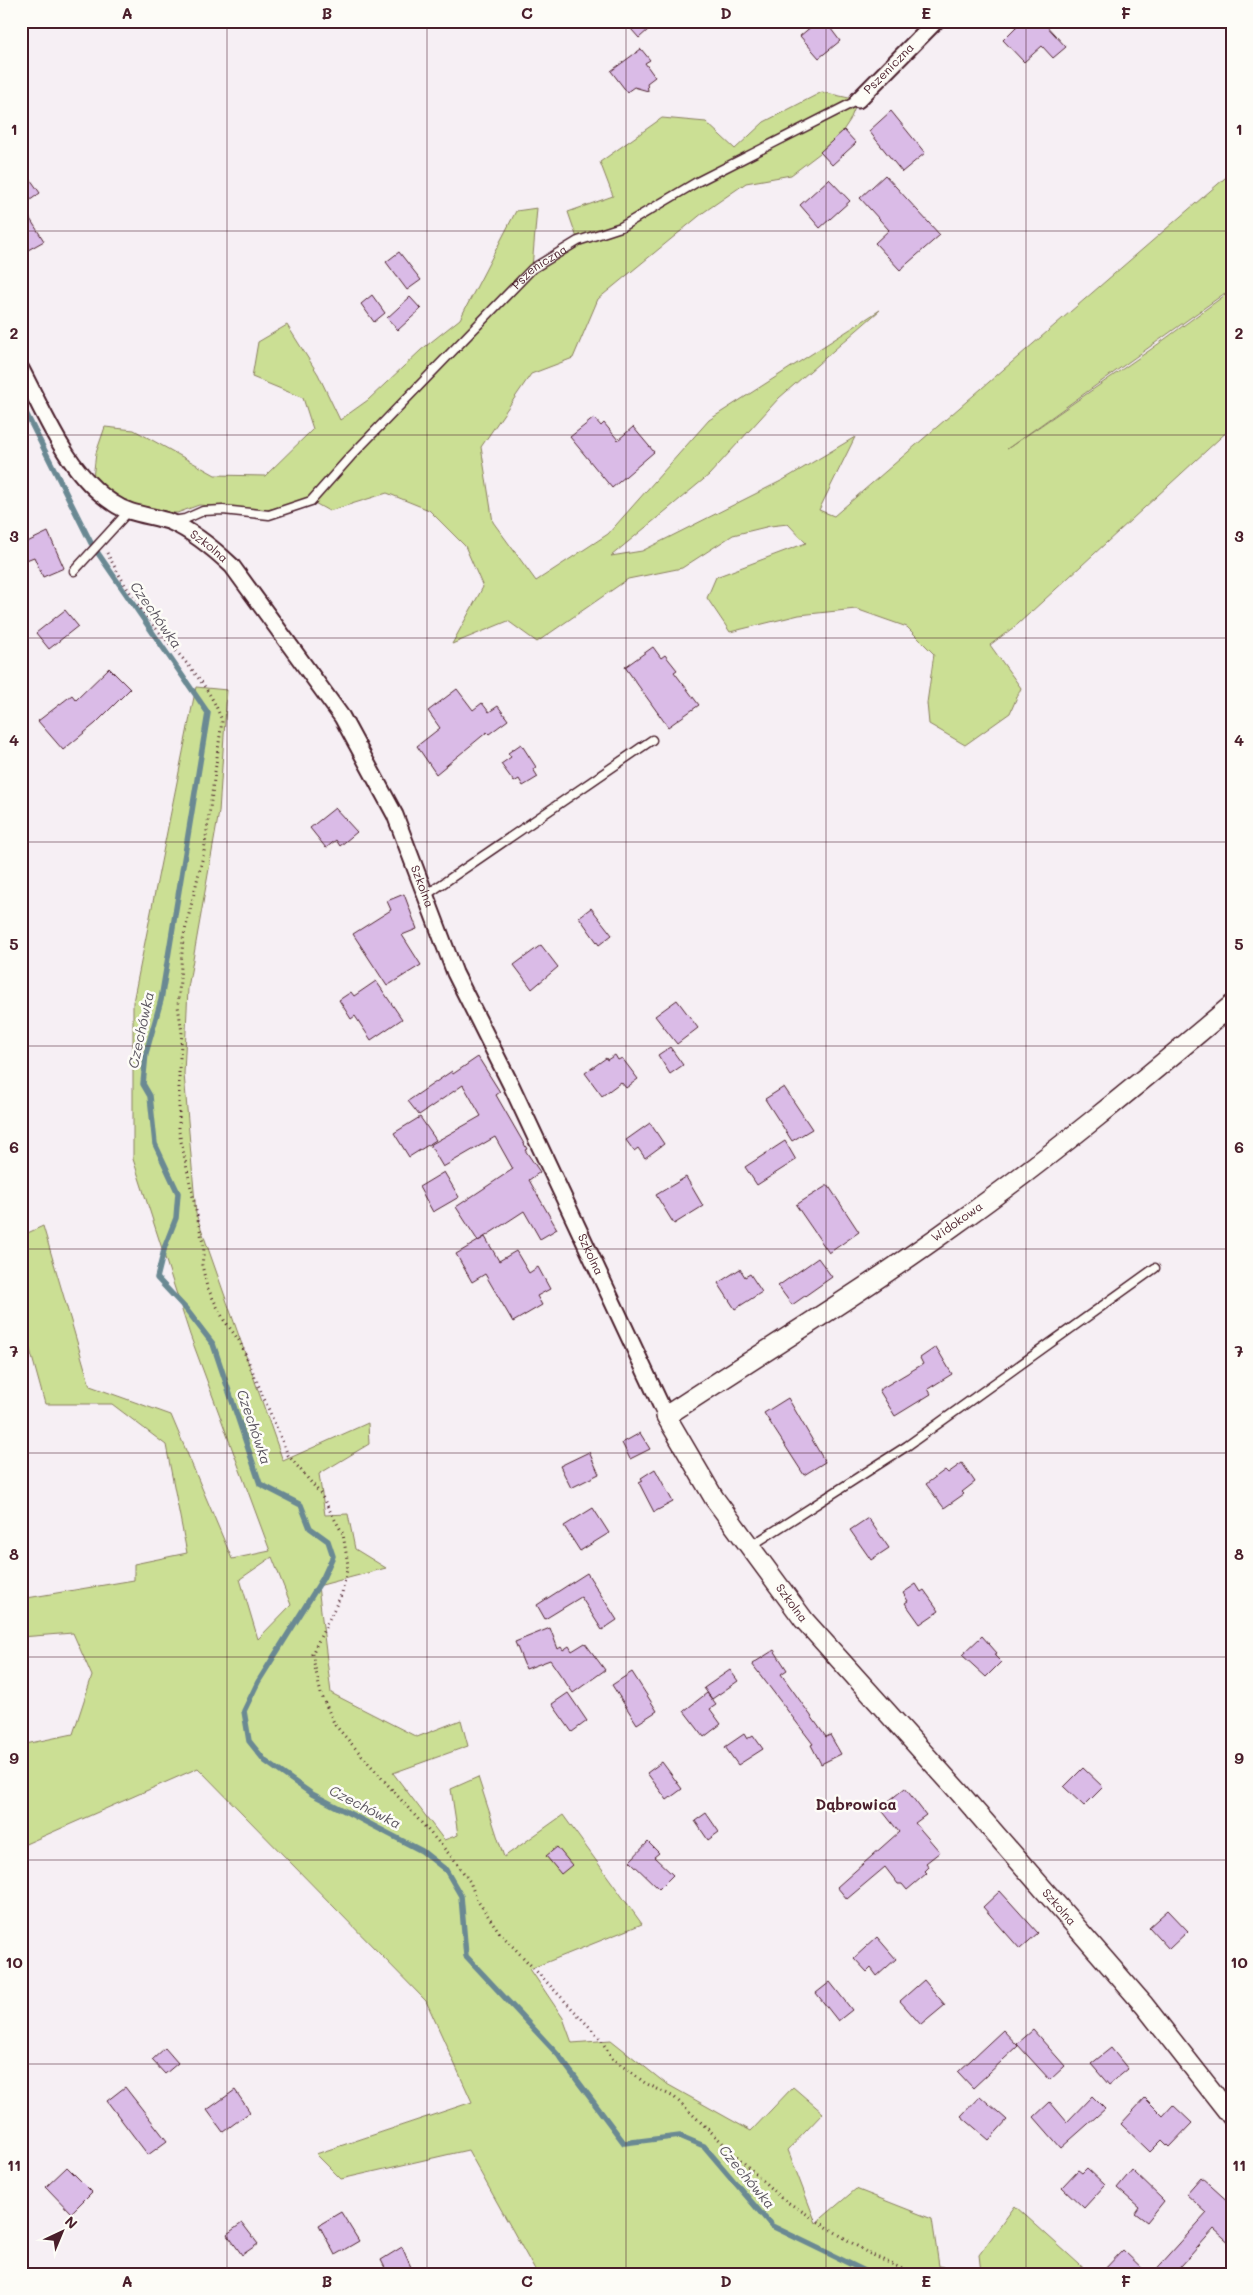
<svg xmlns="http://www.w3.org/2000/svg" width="1253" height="2295" font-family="Mali,sans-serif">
<rect width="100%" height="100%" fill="#f6eff4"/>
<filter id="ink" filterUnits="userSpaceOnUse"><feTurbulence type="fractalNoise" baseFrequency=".02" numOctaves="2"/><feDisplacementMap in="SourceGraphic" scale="10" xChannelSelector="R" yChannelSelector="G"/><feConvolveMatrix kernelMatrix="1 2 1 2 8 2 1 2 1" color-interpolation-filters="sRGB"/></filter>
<g filter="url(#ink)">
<!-- green -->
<path fill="#cbdf94" stroke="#8a7f60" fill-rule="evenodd" d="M822 92 858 100 850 120 836 141 791 175 746 183 704 212 598 299 573 358 531 374 481 447 493 522 536 581 608 534 709 420 880 310 779 398 709 475 611 556 642 551 783 480 855 437 819 510 834 516 1232 172V288L1007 449 1150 350 1232 290V427L1018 624 990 645 1021 688 1010 713 965 745 929 724 927 703 934 654 907 627 856 609 799 615 730 632 707 598 716 577 806 543 788 524 770 526 733 535 682 568 628 579 537 642 508 621 452 644 483 587 465 546 429 510 387 493 329 511 311 501 266 510 199 505 177 513 152 512 119 499 93 478 96 453 105 427 134 430 215 475 265 476 313 429 303 398 252 377 258 342 287 325 318 374 340 420 368 400 421 350 460 319 516 211 537 208 532 268 578 241 568 212 613 196 600 162 662 118 706 122 735 149 764 122Z
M196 687 227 690 219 812 188 988 184 1074 196 1214 283 1461 368 1423 369 1444 319 1474 325 1515 348 1514 355 1549 386 1568 318 1586 331 1693 417 1737 461 1720 468 1746 393 1773 444 1840 458 1835 451 1789 478 1777 504 1857 563 1815 642 1924 530 1969 563 2018 572 2043 611 2040 665 2083 751 2131 793 2087 823 2113 788 2150 816 2223 856 2189 932 2219 939 2266 981 2272 979 2255 1015 2206 1090 2274H537L468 2150 341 2179 316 2154 472 2102 426 2001 198 1768 21 1846V1745L73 1734 92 1676 73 1633 21 1637V1599L134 1580V1564L187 1553 166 1445 112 1404H45L21 1317V1236L43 1226 90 1386 171 1415 232 1559 270 1551 190 1335 133 1159V1002ZM272 1557 291 1605 258 1639 240 1579Z"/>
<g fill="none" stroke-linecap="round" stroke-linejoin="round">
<!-- stream -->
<path stroke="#6a8993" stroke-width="5.5" d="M21 403 91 543 208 713 161 1000 146 1053 143 1084 150 1096 155 1144 178 1193 176 1218 165 1246 157 1278 186 1309 213 1344 260 1484 301 1505 310 1528 328 1541 333 1556 323 1578 258 1682 244 1711 249 1741 265 1761 312 1794 422 1851 446 1870 461 1896 466 1956 559 2056 624 2143 680 2136 704 2146 772 2226 871 2274"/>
</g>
<!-- building -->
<path fill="#dabbe7" stroke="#4a1f2b" d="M624 21H658L639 38Z
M818 21H825L840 41 819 58 800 36Z
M1022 21H1042L1066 47 1053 58 1042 46 1024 62 1003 40Z
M641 49 650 60 645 63 655 77 647 83 648 91 634 87 627 92 611 71Z
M891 111 925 153 902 172 869 131Z
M844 130 856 143 832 165 820 152Z
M21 166 40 193 22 206 44 241 21 254Z
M885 175 940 235 900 270 875 243 889 230 860 198Z
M829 179 850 201 820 228 800 205Z
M399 252 421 280 407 290 386 262Z
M372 295 385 313 374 322 361 304Z
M410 297 421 309 398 330 387 318Z
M594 418 601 426 604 423 618 440 633 427 654 452 612 488 570 437Z
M48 532 64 568 43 577 34 557 21 562V545Z
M65 610 78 626 49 649 36 633Z
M653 647 661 658 665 655 677 670 674 672 699 705 668 727 625 667Z
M109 668 130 689 95 724 63 750 38 721 72 695 76 700Z
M457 689 473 710 482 703 489 712 498 706 508 720 489 734 487 732 436 774 417 746 440 728 428 711Z
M521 744 536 767 533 769 538 777 523 786 519 779 514 782 501 764 511 757 508 753Z
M335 808 357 832 340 846 336 840 326 848 310 828Z
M404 894 417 929 402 935 421 965 387 986 353 934 391 910 387 901Z
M591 908 612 935 599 945 579 917Z
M541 945 558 967 532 989 514 965Z
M376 981 402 1019 371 1040 355 1016 351 1019 339 1000 351 992 354 996Z
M677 1000 698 1028 677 1044 655 1016Z
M670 1047 683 1065 670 1074 658 1055Z
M615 1055 618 1060 622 1058 638 1079 626 1088 621 1082 602 1096 585 1073 606 1058 607 1060Z
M478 1057 500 1092 496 1095 527 1149 525 1150 540 1172 529 1180 557 1229 540 1239 524 1211 478 1241 456 1207 513 1169 495 1137 443 1167 430 1145 481 1116 463 1085 419 1115 408 1101 452 1071 453 1074Z
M784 1087 812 1129 792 1141 765 1099Z
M420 1117 436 1140 409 1157 394 1133Z
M650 1123 664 1144 645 1158 638 1148 634 1151 626 1140Z
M785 1141 796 1160 757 1185 745 1167Z
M444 1172 459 1197 433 1212 419 1187Z
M686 1177 703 1206 674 1224 656 1195Z
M828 1185 859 1232 829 1253 796 1205Z
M485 1237 499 1261 516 1251 529 1273 538 1267 550 1289 537 1296 542 1305 513 1322 485 1274 472 1282 456 1254Z
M818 1258 832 1277 792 1305 778 1286Z
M740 1269 745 1277 750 1274 762 1292 735 1309 718 1283Z
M936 1347 952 1374 928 1389 931 1394 895 1416 879 1390 923 1364 920 1358Z
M788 1398 825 1462 804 1475 764 1413Z
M640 1433 650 1449 630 1459 622 1443Z
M589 1452 599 1474 571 1488 560 1466Z
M962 1463 975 1482 962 1492 964 1494 944 1508 926 1484 945 1470 948 1473Z
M655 1469 673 1502 654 1512 639 1483 643 1481 641 1478Z
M593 1508 609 1533 580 1551 564 1526Z
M868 1518 889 1548 871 1560 850 1530Z
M587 1573 617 1620 602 1630 581 1597 545 1619 537 1605Z
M916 1584 921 1592 924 1590 939 1611 920 1624 905 1603 908 1601 903 1593Z
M550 1628 558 1649 561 1647 563 1650 569 1646 572 1651 585 1643 605 1670 573 1693 550 1660 526 1669 515 1642Z
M982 1636 997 1653 994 1655 1001 1662 986 1677 962 1655Z
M774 1650 787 1670 781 1674 826 1737 830 1735 841 1754 821 1764 811 1745 813 1744 752 1664Z
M730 1670 738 1681 712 1699 704 1688Z
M632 1672 657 1711 637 1724 612 1685Z
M568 1693 587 1721 572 1732 552 1704Z
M707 1693 716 1705 710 1709 721 1724 704 1737 684 1711Z
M744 1734 747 1739 753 1735 763 1749 738 1765 725 1747Z
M662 1762 682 1789 667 1800 647 1773Z
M1083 1768 1103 1787 1084 1806 1064 1787Z
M905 1788 926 1815 915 1823 940 1852 926 1863 929 1867 925 1871 927 1873 907 1890 902 1884H898L885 1867 847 1899 837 1887 899 1832 880 1808Z
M706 1813 719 1832 708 1840 695 1821Z
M648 1842 659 1853 654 1857 673 1875 659 1889 630 1861Z
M557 1847 572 1865 561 1874 546 1856Z
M1000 1891 1038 1933 1020 1949 983 1907Z
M1168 1910 1188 1931 1169 1949 1149 1927Z
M877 1937 896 1959 877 1976 871 1968 867 1972 854 1958Z
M924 1980 945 2005 921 2025 900 2001Z
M830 1982 852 2010 838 2021 816 1993Z
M1003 2030 1018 2046 973 2088 958 2072Z
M1033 2030 1065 2066 1050 2080 1017 2044Z
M165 2048 178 2063 165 2074 152 2060Z
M1111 2048 1128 2069 1109 2085 1091 2064Z
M125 2087 167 2141 148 2155 107 2101Z
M235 2090 250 2112 223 2132 207 2110Z
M980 2096 1007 2120 989 2140 961 2116Z
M1092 2096 1105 2109 1061 2148 1034 2117 1050 2102 1067 2122Z
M1145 2098 1163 2116 1173 2105 1192 2123 1169 2147 1162 2140 1150 2152 1121 2124Z
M67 2167 92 2192 71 2213 46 2187Z
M1087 2168 1105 2185 1084 2208 1062 2187 1078 2170 1082 2173Z
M1132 2170 1164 2201 1147 2222 1135 2213 1139 2207 1117 2188Z
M1201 2177 1232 2205V2245L1214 2229 1174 2274H1152L1207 2213 1186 2194Z
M341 2212 359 2241 335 2255 319 2225Z
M242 2223 258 2244 242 2255 227 2234Z
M402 2247 414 2274H388L381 2260Z
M1123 2250 1148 2274H1100Z"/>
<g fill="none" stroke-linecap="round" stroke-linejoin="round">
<!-- service casing -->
<g stroke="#4a1f2b" stroke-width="11">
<g id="service">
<path id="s1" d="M173 521 185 519 203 511 223 510 269 515 311 501 351 456 532 269 578 241 621 227 697 182 858 100"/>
<path d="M74 571 128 512"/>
<path d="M426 895 652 740"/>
<path d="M751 1546 907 1446 1155 1268"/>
</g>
</g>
<!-- minor casing -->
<g stroke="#4a1f2b" stroke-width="19">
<g id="minor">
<path id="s2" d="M858 100 936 21"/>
<path id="s3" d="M21 369C46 416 67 473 113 503 130 515 151 515 171 522 194 532 214 549 232 566L342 717 395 815 455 973 511 1085 666 1416"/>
</g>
</g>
<!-- tertiary casing -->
<g stroke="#4a1f2b" stroke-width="22">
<g id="tertiary">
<path id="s4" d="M1232 1005C1142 1081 1052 1156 956 1224 862 1292 763 1352 666 1416L714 1498 804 1620 958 1791 1144 2005 1232 2117"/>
</g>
</g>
<!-- path -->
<path stroke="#4a1f2b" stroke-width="3" stroke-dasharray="1 4" stroke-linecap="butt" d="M107 553C121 579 137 606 156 628 181 658 209 683 222 721L204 852 183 939 178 1006 182 1032 179 1070V1132L204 1248 202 1265 207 1287 224 1320 240 1342 288 1455 320 1493 343 1534 348 1565 342 1593 312 1654 321 1694 335 1725 456 1862 470 1882 477 1900 500 1933 600 2038 612 2058 645 2083 674 2097 781 2198 868 2253 913 2274"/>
<!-- service -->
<use href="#service" stroke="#fdfcf7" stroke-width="8"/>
<!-- minor -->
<use href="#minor" stroke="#fdfcf7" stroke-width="15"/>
<!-- tertiary -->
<use href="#tertiary" stroke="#fdfcf7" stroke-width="19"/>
</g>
</g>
<!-- grid -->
<path fill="none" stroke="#4a1f2b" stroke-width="1" stroke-opacity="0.55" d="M227 21V2274M427 21V2274M626 21V2274M826 21V2274M1026 21V2274M21 231H1232M21 435H1232M21 638H1232M21 842H1232M21 1046H1232M21 1249H1232M21 1453H1232M21 1657H1232M21 1860H1232M21 2064H1232"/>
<g text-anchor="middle" stroke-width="5" stroke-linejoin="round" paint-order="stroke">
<!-- street labels -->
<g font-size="12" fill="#4a1f2b" stroke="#fdfcf7">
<text dy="4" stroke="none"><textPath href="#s2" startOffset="44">Pszeniczna</textPath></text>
<text dy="4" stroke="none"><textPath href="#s1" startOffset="470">Pszeniczna</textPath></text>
<text dy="4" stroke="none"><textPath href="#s3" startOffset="271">Szkolna</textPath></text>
<text dy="4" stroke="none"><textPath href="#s3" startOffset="676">Szkolna</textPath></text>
<text transform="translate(957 1222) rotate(-35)" y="4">Widokowa</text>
<text dy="4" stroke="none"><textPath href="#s3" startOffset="1081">Szkolna</textPath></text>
<text dy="4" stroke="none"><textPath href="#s4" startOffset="926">Szkolna</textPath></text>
<text dy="4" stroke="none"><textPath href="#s4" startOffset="1331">Szkolna</textPath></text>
</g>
<!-- water labels -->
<g font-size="14" font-style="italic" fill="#5a545f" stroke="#fdfcf7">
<text transform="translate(156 615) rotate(55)" y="5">Czechówka</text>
<text transform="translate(141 1030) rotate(-78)" y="5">Czechówka</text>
<text transform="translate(254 1427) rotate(71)" y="5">Czechówka</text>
<text transform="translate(365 1807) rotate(27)" y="5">Czechówka</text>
<text transform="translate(747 2177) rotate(50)" y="5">Czechówka</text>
</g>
<!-- quarter labels -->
<g font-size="15" font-weight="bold" fill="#4a1f2b" stroke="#fdfcf7">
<text x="856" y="1810">Dąbrowica</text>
</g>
</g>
<!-- margin -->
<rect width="1253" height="2295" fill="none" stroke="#fdfcf7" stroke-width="55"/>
<!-- north arrow -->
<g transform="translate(62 2232) rotate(44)" stroke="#fdfcf7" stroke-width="4" paint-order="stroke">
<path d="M0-4L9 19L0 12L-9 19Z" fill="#4a1f2b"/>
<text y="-8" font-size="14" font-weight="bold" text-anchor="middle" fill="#4a1f2b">N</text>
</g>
<rect x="28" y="28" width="1198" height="2240" fill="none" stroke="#4a1f2b" stroke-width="2"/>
<g font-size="16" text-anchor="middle" font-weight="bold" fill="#4a1f2b">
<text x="127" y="19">A</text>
<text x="327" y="19">B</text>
<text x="527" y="19">C</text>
<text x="726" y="19">D</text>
<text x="926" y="19">E</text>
<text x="1126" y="19">F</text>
<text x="14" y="135">1</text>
<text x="1239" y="135">1</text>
<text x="14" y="339">2</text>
<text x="1239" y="339">2</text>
<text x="14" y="542">3</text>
<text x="1239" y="542">3</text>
<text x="14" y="746">4</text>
<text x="1239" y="746">4</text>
<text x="14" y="950">5</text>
<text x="1239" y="950">5</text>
<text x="14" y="1153">6</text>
<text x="1239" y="1153">6</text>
<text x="14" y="1357">7</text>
<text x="1239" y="1357">7</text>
<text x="14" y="1560">8</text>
<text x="1239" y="1560">8</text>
<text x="14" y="1764">9</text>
<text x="1239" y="1764">9</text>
<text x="14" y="1968">10</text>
<text x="1239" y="1968">10</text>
<text x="14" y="2171">11</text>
<text x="1239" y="2171">11</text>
<text x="127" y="2287">A</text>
<text x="327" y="2287">B</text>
<text x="527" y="2287">C</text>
<text x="726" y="2287">D</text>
<text x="926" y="2287">E</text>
<text x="1126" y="2287">F</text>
</g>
</svg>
